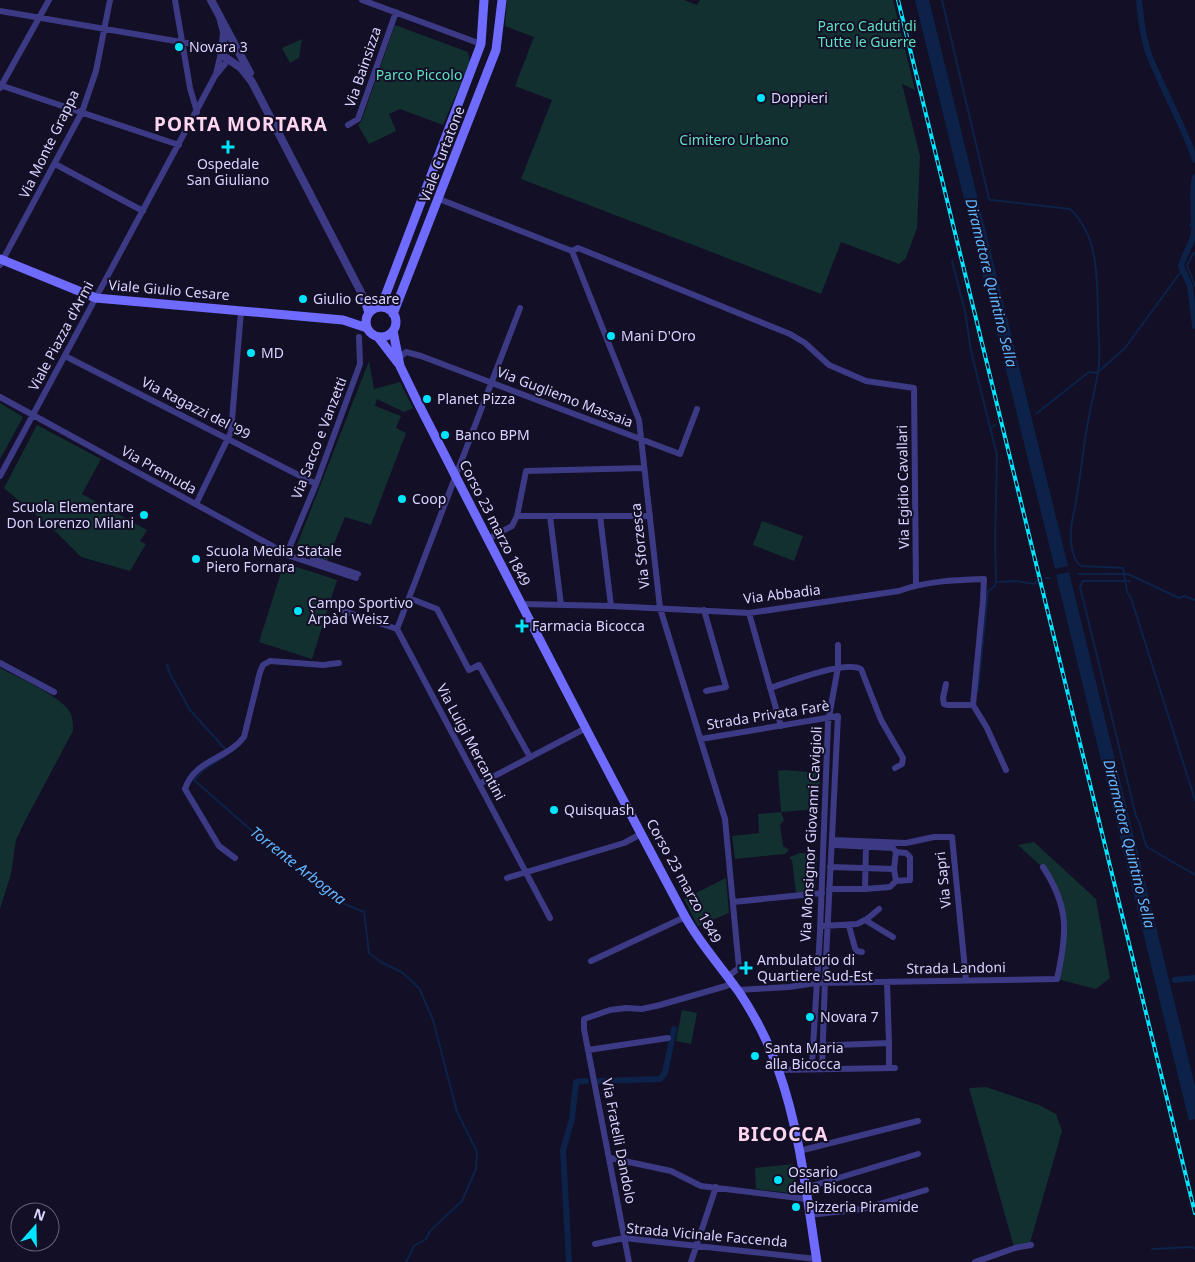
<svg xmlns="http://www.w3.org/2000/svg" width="1195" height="1262" font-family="'Noto Sans',sans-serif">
<rect width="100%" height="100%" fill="#130f26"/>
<!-- green -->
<path fill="#12302f" d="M507 0H684L697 5 700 0H893L915 90 902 84 920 156 917 228 906 258 899 264 841 242 821 294 521 179 552 100 515 86 534 37 505 26Z
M395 25 468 52 470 62 443 125 400 109 389 114 396 131 369 144 358 125 361 122Z
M302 39 299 58 290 63 282 48Z
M369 361 374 389 400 382 413 408 404 412 377 399 375 406 401 416 396 428 406 433 371 525 345 517 327 561 295 550Z
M0 403 23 417 0 459Z
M37 425 101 459 82 494 147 530 140 541 146 544 130 571 81 557 57 533 4 488Z
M762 521 803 536 794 561 753 545Z
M284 563 337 580 312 659 259 642Z
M0 668C17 677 61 696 70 712 73 718 73 724 73 731L25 821 16 840 11 874 0 909Z
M785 770 820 773 819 809 781 812 784 820 780 825 783 846 789 850 785 854 735 859 732 836 759 833 758 814 781 812 778 771Z
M1034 842 1096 899 1110 978 1096 989 1057 979 1065 929 1057 893 1042 867 1018 845Z
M800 853 814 854 817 857 815 892 796 894 792 860 790 859V857Z
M726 878 729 913 698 926 684 899Z
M682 1010 697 1013 691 1044 676 1041Z
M986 1087 1039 1105 1056 1114 1062 1131 1030 1243 1014 1247 969 1088Z
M793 1164 798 1194 756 1189 755 1168Z"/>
<!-- water -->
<path fill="#0c2248" d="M915 0H929L1068 566 1055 569Z
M1069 572 1195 1086V1119L1189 1121 1056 575Z"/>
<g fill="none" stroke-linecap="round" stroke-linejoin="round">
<!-- stream -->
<path stroke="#0c2248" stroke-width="2" d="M942 0 989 199 991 200 1070 209C1099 236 1097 279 1098 316 1098 331 1100 347 1099 362 1098 381 1091 402 1088 422 1083 448 1081 474 1076 501 1075 511 1071 520 1071 531 1070 540 1072 560 1081 566L1123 568 1127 592 1131 598 1195 800
M1190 225H1195
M1195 253 1193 254 1187 265 1195 286
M952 261 965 311 971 351 997 455 995 540 996 582 1016 581 1034 584 1038 580
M1037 413 1089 372 1097 373 1125 348 1182 270
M991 428 995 425
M1079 574H1128L1179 598 1184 596 1195 600
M1046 578H1049
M1130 581H1083L1080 587 1084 603 1136 816C1142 825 1142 837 1147 847L1195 875
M167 665 170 674 190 710 226 750
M978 690 988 591 994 587 996 582
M227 755 203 770 194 780 284 859 342 903 364 912 369 953 381 962 403 973 419 988 433 1020 457 1112 477 1152 476 1169 462 1201 430 1231 426 1239 414 1246 406 1262
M1152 1249 1192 1247 1195 1249"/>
<!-- canal -->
<path stroke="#0c2248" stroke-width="6" d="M1139 0C1141 19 1143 39 1150 57 1164 92 1183 124 1195 160
M1195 177C1191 195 1195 214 1194 233 1192 245 1184 254 1181 266L1190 286 1195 326
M1175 980 1195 978
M599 1081 660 1079 665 1073 674 1029
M569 1262 563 1150 572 1119 576 1082 586 1081"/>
<!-- minor -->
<path stroke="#3d3a85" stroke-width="6" d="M175 0 190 88 197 112
M362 0 481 44
M0 11 222 49
M216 74 221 53
M0 85 179 145
M0 88 49 0
M348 125 358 119 396 12
M55 164 143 211
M439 199 572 251 639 420 660 608 725 819 739 968 727 977
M572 251 578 248 790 334 805 343 829 365 866 381 914 388 916 585
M0 265 82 112 96 71 110 0
M65 356 316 484
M398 359 406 352 421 356 680 454 697 409
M0 397 274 547 281 553 356 578
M0 476 215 76 229 59
M196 504 231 432 241 311
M517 516 526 471 644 468
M550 516 561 605
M600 516 611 606
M488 539 512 526 517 516H650
M290 546 316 484 360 364 359 337
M313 559 358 574
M409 598 437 609 469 670 479 665 530 757
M522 604 611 606 749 613 899 591C926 581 955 580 984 579L983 601 973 705H947L944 704 943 698 946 684
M704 610 726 687 706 691
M344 611 397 629 550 918
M749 613 781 726
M397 629 520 308
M0 663 54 692
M770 688C789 682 845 660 861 669L881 720 903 758 902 764 895 768
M973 705 987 728 1006 770
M701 739 838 716 825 979 822 1069
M479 784 586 728
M832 840 906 843 934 837H952L966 980
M835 845 893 848 896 852
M235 858 219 846 185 789C195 759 228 759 244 737L260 672 263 665 270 661 323 665 339 663
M830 867 894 869 896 852 906 853 910 857V880L896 881 894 869
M507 878 624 843 641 834
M829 889H865L890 887 896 881
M865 889 866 846
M733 902 822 893
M865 920 893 937
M824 926 857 924 867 919 879 909
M849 926 855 948 857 951 862 952
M591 961 685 917
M737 990 789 987 816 983 1057 979C1067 934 1070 908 1043 867
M668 1038 588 1050 584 1029V1019L610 1010 626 1008 642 1009 660 1005 726 986 732 983
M889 1043V1064
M813 1046 889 1043 887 982
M588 1050 629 1262
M812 1063 820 932 828 723 838 667V645
M778 1070 895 1068
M799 1151 918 1121
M610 1158 671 1171 701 1186 806 1199
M805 1188 918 1154
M809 1215 863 1209 926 1190
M595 1244 624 1238 816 1259
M691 1262 716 1187
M975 1262 1015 1248 1031 1245"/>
<!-- tertiary -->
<path stroke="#3d3a85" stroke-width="8" d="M211 0 250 73
M220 17 224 32 222 55 241 68 252 82 365 300"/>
<!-- secondary -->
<path stroke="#6f6bff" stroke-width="9" d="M0 259 96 298 343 320 367 328
M365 300 369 313
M381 307 478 52 481 44 484 0
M366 322a15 15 0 1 1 30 0a15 15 0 1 1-30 0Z
M393 314 496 50 502 0
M393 331 400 366 417 401C504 571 591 741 681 909 697 940 719 964 739 992 755 1016 768 1041 778 1069 800 1130 807 1198 817 1262
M378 337 398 363"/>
<!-- rail casing -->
<g stroke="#00e5ff" stroke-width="4">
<path id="rail" d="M898 0 1195 1213"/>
</g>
<!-- rail -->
<use href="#rail" stroke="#130f26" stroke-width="2" stroke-dasharray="5.5" stroke-linecap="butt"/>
</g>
<!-- markers -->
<g fill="#00e5ff" stroke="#130f26" stroke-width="2">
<circle cx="179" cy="47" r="5"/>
<circle cx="761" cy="98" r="5"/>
<path d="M225.5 139.5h5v5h5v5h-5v5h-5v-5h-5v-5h5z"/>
<circle cx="303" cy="299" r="5"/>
<circle cx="611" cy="336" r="5"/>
<circle cx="251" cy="353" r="5"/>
<circle cx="427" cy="399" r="5"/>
<circle cx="445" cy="435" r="5"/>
<circle cx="402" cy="499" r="5"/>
<circle cx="144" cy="515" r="5"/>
<circle cx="196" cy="559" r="5"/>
<circle cx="298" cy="611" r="5"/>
<path d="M519.5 618.5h5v5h5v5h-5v5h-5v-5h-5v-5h5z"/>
<circle cx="554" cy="810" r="5"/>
<path d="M743.5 960.5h5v5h5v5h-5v5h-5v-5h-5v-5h5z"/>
<circle cx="810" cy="1017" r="5"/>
<circle cx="755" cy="1056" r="5"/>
<circle cx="778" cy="1180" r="5"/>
<circle cx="796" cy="1207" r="5"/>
</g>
<g text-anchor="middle" stroke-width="4" stroke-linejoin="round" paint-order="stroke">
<!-- park labels -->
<g font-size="14" fill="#5fe0c0" stroke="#130f26">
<text x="867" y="31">Parco Caduti di<tspan x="867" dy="16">Tutte le Guerre</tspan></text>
<text x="419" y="80">Parco Piccolo</text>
<text x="734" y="145">Cimitero Urbano</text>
</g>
<!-- poi labels -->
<g font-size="14" fill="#d9d4ff" stroke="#130f26" text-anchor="start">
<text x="189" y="52">Novara 3</text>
<text x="771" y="103">Doppieri</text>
<text x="228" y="169" text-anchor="middle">Ospedale<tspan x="228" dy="16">San Giuliano</tspan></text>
<text x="313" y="304">Giulio Cesare</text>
<text x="621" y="341">Mani D'Oro</text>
<text x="261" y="358">MD</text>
<text x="437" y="404">Planet Pizza</text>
<text x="455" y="440">Banco BPM</text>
<text x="412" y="504">Coop</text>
<text x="134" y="512" text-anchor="end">Scuola Elementare<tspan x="134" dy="16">Don Lorenzo Milani</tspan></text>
<text x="206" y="556">Scuola Media Statale<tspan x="206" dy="16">Piero Fornara</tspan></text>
<text x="308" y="608">Campo Sportivo<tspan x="308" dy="16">Àrpàd Weisz</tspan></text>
<text x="532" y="631">Farmacia Bicocca</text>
<text x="564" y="815">Quisquash</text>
<text x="757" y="965">Ambulatorio di<tspan x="757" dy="16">Quartiere Sud-Est</tspan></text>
<text x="820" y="1022">Novara 7</text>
<text x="765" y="1053">Santa Maria<tspan x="765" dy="16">alla Bicocca</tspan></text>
<text x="788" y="1177">Ossario<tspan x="788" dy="16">della Bicocca</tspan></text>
<text x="806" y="1212">Pizzeria Piramide</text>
</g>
<!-- street labels -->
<g font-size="14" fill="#d9d4ff" stroke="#130f26">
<text transform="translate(363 67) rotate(-71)" y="5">Via Bainsizza</text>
<text transform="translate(49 144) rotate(-64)" y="5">Via Monte Grappa</text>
<text transform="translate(442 154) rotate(-69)" y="5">Viale Curtatone</text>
<text transform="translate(169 290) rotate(5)" y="5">Viale Giulio Cesare</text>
<text transform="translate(61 336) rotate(-62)" y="5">Viale Piazza d'Armi</text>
<text transform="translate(565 397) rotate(21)" y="5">Via Gugliemo Massaia</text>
<text transform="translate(196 408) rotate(27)" y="5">Via Ragazzi del '99</text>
<text transform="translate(319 438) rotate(-69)" y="5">Via Sacco e Vanzetti</text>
<text transform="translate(159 470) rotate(29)" y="5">Via Premuda</text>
<text transform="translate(903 487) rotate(-91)" y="5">Via Egidio Cavallari</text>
<text transform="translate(495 523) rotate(63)" y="5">Corso 23 marzo 1849</text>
<text transform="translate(640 546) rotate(-96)" y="5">Via Sforzesca</text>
<text transform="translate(782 594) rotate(-7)" y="5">Via Abbadia</text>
<text transform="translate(768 715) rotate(-9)" y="5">Strada Privata Farè</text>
<text transform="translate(471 742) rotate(62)" y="5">Via Luigi Mercantini</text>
<text transform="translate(811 834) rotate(-87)" y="5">Via Monsignor Giovanni Cavigioli</text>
<text transform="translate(943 880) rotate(-96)" y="5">Via Sapri</text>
<text transform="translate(684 881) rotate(61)" y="5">Corso 23 marzo 1849</text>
<text transform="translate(956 968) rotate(-1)" y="5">Strada Landoni</text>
<text transform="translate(619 1141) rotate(79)" y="5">Via Fratelli Dandolo</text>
<text transform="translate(707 1235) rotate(5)" y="5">Strada Vicinale Faccenda</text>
</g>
<!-- water labels -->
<g font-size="15" font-style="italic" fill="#62b6ff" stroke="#130f26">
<text transform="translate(991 283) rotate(76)" y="5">Diramatore Quintino Sella</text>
<text transform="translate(1129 844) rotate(76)" y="5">Diramatore Quintino Sella</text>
<text transform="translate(298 866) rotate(38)" y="5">Torrente Arbogna</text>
</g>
<!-- district labels -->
<g font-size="19" font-weight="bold" letter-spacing="1" fill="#ffd6f0" stroke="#130f26">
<text x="241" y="131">PORTA MORTARA</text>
<text x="783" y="1141">BICOCCA</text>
</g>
</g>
<!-- north arrow -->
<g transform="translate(35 1227) rotate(20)"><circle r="24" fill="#130f26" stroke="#625e7d"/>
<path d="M0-4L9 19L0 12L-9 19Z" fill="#00e5ff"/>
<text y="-8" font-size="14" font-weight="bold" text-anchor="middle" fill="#d9d4ff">N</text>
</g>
</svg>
